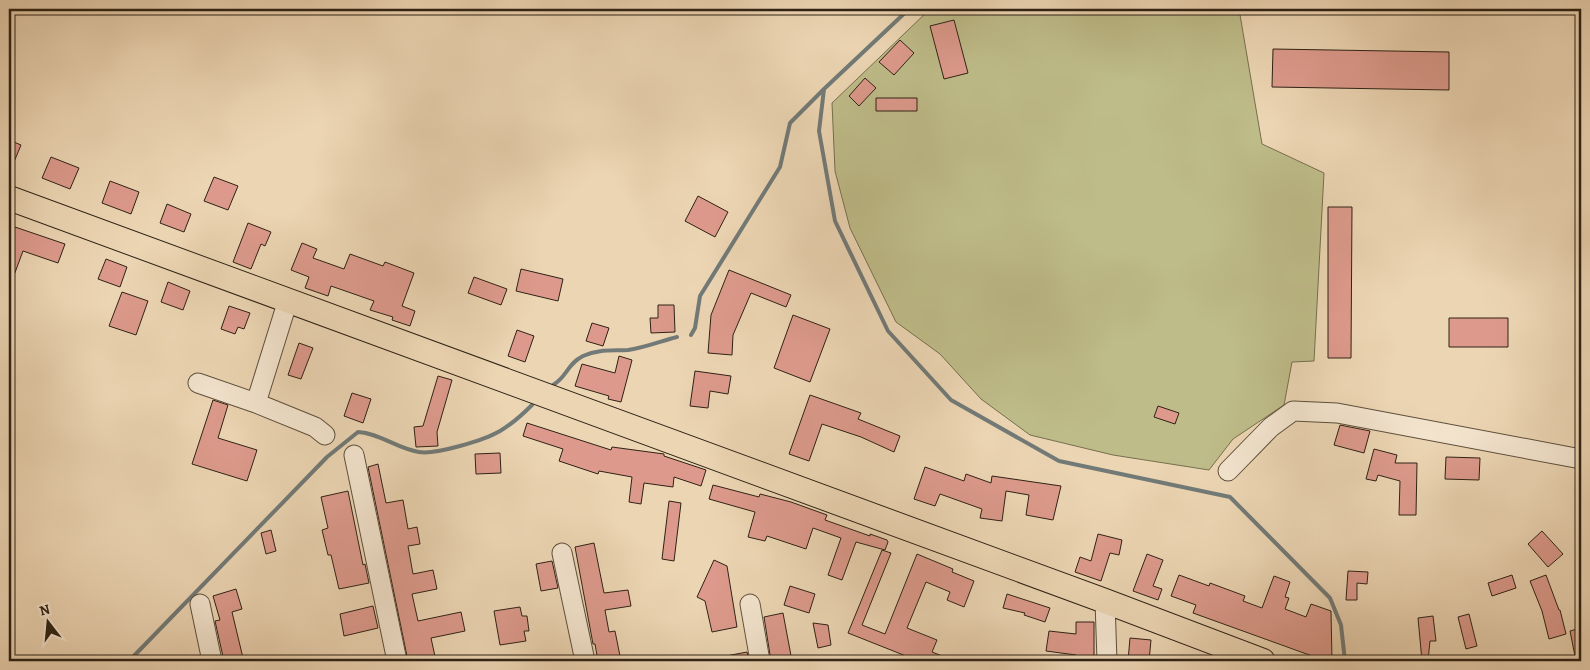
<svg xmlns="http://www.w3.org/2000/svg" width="1590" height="670" font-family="Alegreya,serif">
<rect width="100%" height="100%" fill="#ecd5b3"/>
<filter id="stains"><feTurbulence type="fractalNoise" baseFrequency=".004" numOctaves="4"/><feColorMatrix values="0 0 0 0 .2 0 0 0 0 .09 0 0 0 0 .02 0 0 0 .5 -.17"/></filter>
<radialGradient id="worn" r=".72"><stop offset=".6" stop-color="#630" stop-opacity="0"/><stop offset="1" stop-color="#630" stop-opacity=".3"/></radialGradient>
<!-- green -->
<path fill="#bebc89" stroke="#766f4f" d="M930 9H1239L1262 144 1324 173 1314 361 1292 362 1284 405 1233 439 1209 470 1113 455 1030 435 981 399 940 354 896 322 850 228 835 171 832 103Z"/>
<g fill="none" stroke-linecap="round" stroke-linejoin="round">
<!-- stream -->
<path stroke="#727a77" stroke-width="4" d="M824 89 819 131 835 221 888 331 951 400 1059 461 1230 497 1330 598 1341 625 1345 661
M691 335 695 328 700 296 780 167 790 123 824 89 909 9
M553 385C567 377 567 364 583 356 599 349 612 351 628 350 644 348 661 341 677 337
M129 661 327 457 358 432C379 433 398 449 419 452 435 455 485 440 500 431 512 424 522 415 532 405"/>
</g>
<!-- building -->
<path fill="#dd9a8c" stroke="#2e2215" d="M954 20 968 73 944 79 930 26Z
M900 40 914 53 894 75 879 62Z
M1273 49 1449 52V90L1272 87Z
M865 78 876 88 859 106 849 96Z
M876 98H917V111H876Z
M9 140 21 145 9 174Z
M51 157 79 168 70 189 42 178Z
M214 177 238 186 228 210 204 201Z
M110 181 139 192 131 214 102 203Z
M698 196 728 212 715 237 685 221Z
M167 204 191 214 184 232 160 223Z
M1328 207H1352L1351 358H1328Z
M248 223 271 232 265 246 261 244 251 269 233 262Z
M15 227 65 244 58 263 23 251 10 286 9 285V247Z
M302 243 317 249 313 258 344 269 350 254 383 266 385 262 414 273 402 306 415 311 410 326 392 320 393 317 370 310 374 301 331 286 328 296 305 288 309 277 291 270Z
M106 259 127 267 120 287 98 279Z
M521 269 563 279 558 301 516 291Z
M729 270 791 295 786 307 751 293 733 335 732 355 708 353 711 315Z
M474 277 507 289 501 305 468 293Z
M168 282 190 291 183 310 161 302Z
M122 292 148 301 136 335 109 326Z
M658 305H674L675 332 651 333 650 318H658Z
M229 306 250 313 244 329 238 327 235 334 221 329Z
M793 315 830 329 810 382 774 368Z
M1449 318H1508V347H1449Z
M592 323 609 328 603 346 586 341Z
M517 330 534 336 525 362 508 356Z
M299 343 313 348 301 379 288 375Z
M619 356 632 360 621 402 608 399 609 396 575 386 582 364 615 373Z
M695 371 731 376 728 394 710 391 708 408 690 406Z
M438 376 452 380 437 432 438 446 416 447 414 427 423 426Z
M352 393 371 399 363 423 344 416Z
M810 395 861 413 858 419 900 436 894 452 861 437 822 424 809 461 789 454Z
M213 400 228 405 218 438 257 450 247 481 192 464Z
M1158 406 1179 413 1175 424 1154 417Z
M527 423 611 450 612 447 664 454V456L706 470 701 486 674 477 673 487 644 483 641 504 629 502 632 477 599 471 598 474 559 461 563 449 523 436Z
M1340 425 1370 431 1364 453 1334 445Z
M1374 449 1397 455 1395 463H1417L1416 515H1399L1400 481 1378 475 1376 481 1366 479Z
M500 453 501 473 476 474 475 454Z
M1446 457 1480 458 1479 480 1445 479Z
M378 464 386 503 403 500 408 529 417 527 420 544 408 546 413 574 433 570 437 589 412 594 418 621 461 612 465 631 431 638 436 661H408L368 467Z
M925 467 964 481 966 474 991 483 992 476 1061 486 1053 520 1026 515 1029 495 1006 491 1002 521 980 518 982 509 940 494 935 506 914 499Z
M713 485 759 497 760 494 791 502 827 515 825 520 870 536V534L887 540 888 542 885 550 856 542 842 580 828 575 841 538 813 528 806 549 767 536 765 541 748 537 755 512 709 499Z
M348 491 363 565 365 564 369 583 339 589 331 555H328L322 530 328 528 321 497Z
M669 501 681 503 674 561 662 559Z
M271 530 276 551 266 554 261 533Z
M1542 531 1563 554 1548 567 1528 544Z
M1098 534 1122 540 1119 555 1110 553 1101 581 1075 572 1080 557 1091 561Z
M594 543 604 593 628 590 631 606 605 610 609 632 615 631 621 661H598L595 644H593L575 547Z
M882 550 891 553 862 625 885 634 917 554 953 569 952 572 974 581 964 607 947 600 950 592 926 582 907 628 937 640 932 652 955 661H904L906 656 848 633Z
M1147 554 1163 560 1153 586 1162 589 1158 600 1133 591Z
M714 560 727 566 737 627 712 632 705 601 697 597Z
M552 561 558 588 541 591 536 564Z
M1348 571 1368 572 1367 584 1357 583V600H1346Z
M1179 575 1209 586 1210 583 1245 596 1243 601 1262 608 1274 576 1290 582 1285 597 1289 598 1285 609 1306 617 1311 604 1331 611 1332 661H1326L1193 613 1196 605 1171 596Z
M1512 575 1516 588 1492 596 1488 583Z
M1546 575 1559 610H1560L1566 634 1549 639 1542 611 1530 581Z
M790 586 815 594 809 613 784 605Z
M236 589 242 609 232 612 243 658 224 661 215 621 220 620 213 596Z
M1007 594 1050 608 1045 622 1024 615 1025 613 1003 608Z
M373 606 378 628 344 636 340 614Z
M520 607 522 616H527L529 631H524L526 641 500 645 494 611Z
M783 613 792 661H771L764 617Z
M1469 614 1477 646 1466 649 1458 617Z
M1433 616 1436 641H1430L1428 661H1422L1418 618Z
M1076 622H1094V657L1076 656V655L1046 651 1049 631 1076 634Z
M813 623 828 625 831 645 818 648Z
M1581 628V661H1576L1570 631Z
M1130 638 1151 640 1149 661H1128Z
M747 652 749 661H726V656Z"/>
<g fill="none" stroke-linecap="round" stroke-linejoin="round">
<!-- minor casing -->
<g stroke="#5e4f3c" stroke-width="21">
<path id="minor" d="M198 383 256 403 315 427 325 435
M256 403 288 300
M354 455 397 661
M1228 471 1271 427 1293 411 1337 413 1581 459
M562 553 585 661
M1105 601 1107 661
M200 604 212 661
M750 604 760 661"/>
</g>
<!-- major casing -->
<g stroke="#2e2215" stroke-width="26">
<path id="major" d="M9 198 1105 601 1263 661"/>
</g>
<!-- minor -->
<use href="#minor" stroke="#f3e4ce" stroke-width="19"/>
<!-- major -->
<use href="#major" stroke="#ecd5b3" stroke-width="24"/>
</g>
<!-- margin -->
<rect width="1590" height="670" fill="none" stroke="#ecd5b3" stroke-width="30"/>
<rect x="10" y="10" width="1570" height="650" fill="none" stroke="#2e2215" stroke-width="2.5"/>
<rect x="15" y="15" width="1560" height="640" fill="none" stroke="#2e2215"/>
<!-- north arrow -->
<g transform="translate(48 622) rotate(344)" stroke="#f3e4ce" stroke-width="4" paint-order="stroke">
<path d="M0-4L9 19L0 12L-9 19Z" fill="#2e2215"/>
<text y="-8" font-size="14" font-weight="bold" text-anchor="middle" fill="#2e2215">N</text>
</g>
<rect width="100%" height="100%" filter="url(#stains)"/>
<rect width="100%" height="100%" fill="url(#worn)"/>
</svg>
